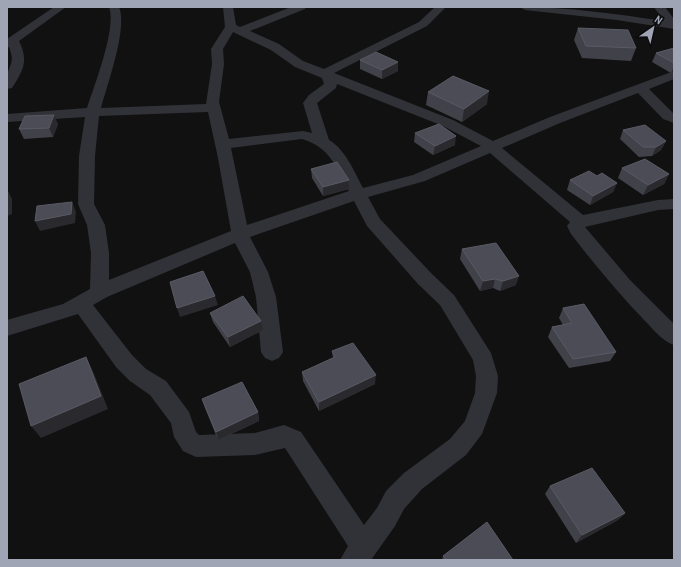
<svg xmlns="http://www.w3.org/2000/svg" width="681" height="567" font-family="'Archivo Narrow',sans-serif">
<rect width="100%" height="100%" fill="#111112"/>
<g fill="none" stroke-linecap="round" stroke-linejoin="round">
<!-- street -->
<path fill="#313238" fill-rule="evenodd" d="M54 7H66L19 41C29 61 23 71 12 88L7 89C7 85 6 80 7 76 10 62 15 63 9 47L7 48V39Z
M109 7H119C128 28 107 85 101 108L206 104 212 64 211 49 225 27 223 7H233L236 25 240 27 291 7H306L305 9 250 31 279 44 303 61 324 69 419 22 435 7H446L427 26 334 73 453 120 493 141 550 117 674 71V79L649 89 674 114V123L663 119 638 93 560 123 502 148 583 215 658 200 674 199V209L658 210 585 227 630 280 674 324V345C662 341 654 330 646 322 619 294 594 264 571 234L567 226 570 222 490 153 425 181 368 197 380 219 432 274 454 295 491 353 498 376 497 393 482 434 466 455 422 489 404 509 395 526 371 560H340L348 546 285 448 255 455 196 457 183 451 174 437 171 423 150 395 130 381 116 367 78 314 7 336V320L63 304 90 289 91 253 87 225 78 204 79 156 85 117 7 122V114L87 108C94 86 117 28 109 7ZM233 32 271 50 295 67 322 78 324 84 309 95 303 103 312 133 303 131 229 139 219 102 224 64 223 49ZM337 84 443 126 481 146 413 175 363 188C354 171 345 149 329 140L317 103 336 88ZM208 112 218 158 231 231 109 280V253L105 225 94 204 95 156 99 116ZM302 139C331 148 336 167 349 191L247 225 231 148ZM354 201 367 226 418 284 440 305 473 360 476 376 475 393 465 421 450 439 404 473 386 491 377 508 364 525 301 432 284 425 255 433 199 435 196 432 189 412 166 381 146 369 132 355 93 305 107 297 235 243 250 272 256 297 261 352 265 358 272 361 279 358 283 352 276 297 268 272 250 237Z
M520 7C568 7 616 14 664 21L654 7H665L674 19V29L617 20 525 10Z"/>
</g>
<!-- wall -->
<path fill="#414149" d="M578 28 636 48 631 61 582 58 574 40Z
M674 48V72L671 73 652 62 656 53Z
M360 60 398 71 382 79 360 69Z
M428 92 487 104 462 122 426 105Z
M58 124 53 137 24 139 19 129Z
M623 130 666 141 661 150 652 156 639 157 620 139Z
M415 133 455 145 433 155 414 142Z
M622 168 669 174 664 184 643 195 618 178Z
M311 169 349 180V189L323 196 312 178Z
M597 176 617 183 613 192 590 205 567 190 570 180Z
M462 249 516 285 500 291 493 288 480 291 460 259Z
M563 308 616 352 610 361 569 368 548 337 552 327 563 325 559 318Z
M210 313 263 330 230 347 213 322Z
M332 351 375 384 319 411 303 381 302 372 333 358Z
M202 399 258 412 259 421 218 440 205 408Z
M550 486 625 513 618 520 576 543 545 494Z
M443 556 513 560H442Z"/>
<!-- shaded-wall -->
<path fill="#2a2a2e" d="M398 62V71L382 79V70Z
M674 66V72L671 73Z
M489 91 487 104 462 122 464 109Z
M54 115 58 124 53 137 49 128Z
M456 136 455 145 433 155 435 146Z
M666 141 661 150 652 156 656 147Z
M669 174 664 184 643 195 648 185Z
M349 180V189L323 196V187Z
M617 183 613 192 590 205 593 196Z
M7 189 12 199V214L7 216Z
M72 202 76 212 75 223 40 231 35 221Z
M519 276 516 285 500 291 503 281Z
M495 279 493 288 480 291 483 281Z
M215 296 218 305 180 317 177 308Z
M261 321 263 330 230 347 228 337Z
M86 357 93 371 108 409 41 438 31 426Z
M376 375 375 384 319 411V402Z
M258 412 259 421 218 440 216 432Z
M625 513 618 520 576 543 582 535Z"/>
<!-- building -->
<path fill="#4b4c55" stroke="#595a64" d="M578 28 628 30 636 48 586 46Z
M674 48V63L656 53Z
M376 52 398 62 382 70 360 60Z
M453 76 489 91 464 109 428 92Z
M54 115 49 128 19 129 25 116Z
M439 124 456 136 435 146 415 133Z
M645 125 666 141 656 147H643L623 130Z
M645 159 669 174 648 185 622 168Z
M337 162 349 180 323 187 311 169Z
M589 171 597 176 602 173 617 183 593 196 570 180Z
M72 202 71 214 35 221 37 206Z
M496 243 519 276 503 281 495 279 483 281 462 249Z
M203 271 215 296 177 308 170 282Z
M243 296 261 321 228 337 210 313Z
M584 304 616 352 573 359 552 327 572 323 563 308Z
M353 343 376 375 319 402 302 372 335 357 332 351Z
M86 357 101 396 31 426 19 384Z
M242 382 258 412 216 432 202 399Z
M592 468 625 513 582 535 550 486Z
M487 522 513 560H447L443 556Z"/>
<!-- border -->
<rect width="681" height="567" fill="none" stroke="#a0a5b5" stroke-width="16"/>
<!-- north arrow -->
<g transform="translate(653 28) rotate(34)" stroke="#0c0c0d" stroke-width="3" paint-order="stroke">
<path d="M0-3L7 15L0 10L-7 15Z" fill="#a0a5b5"/>
<text y="-6" font-size="11" font-weight="bold" text-anchor="middle" fill="#a0a5b5">N</text>
</g>
</svg>
